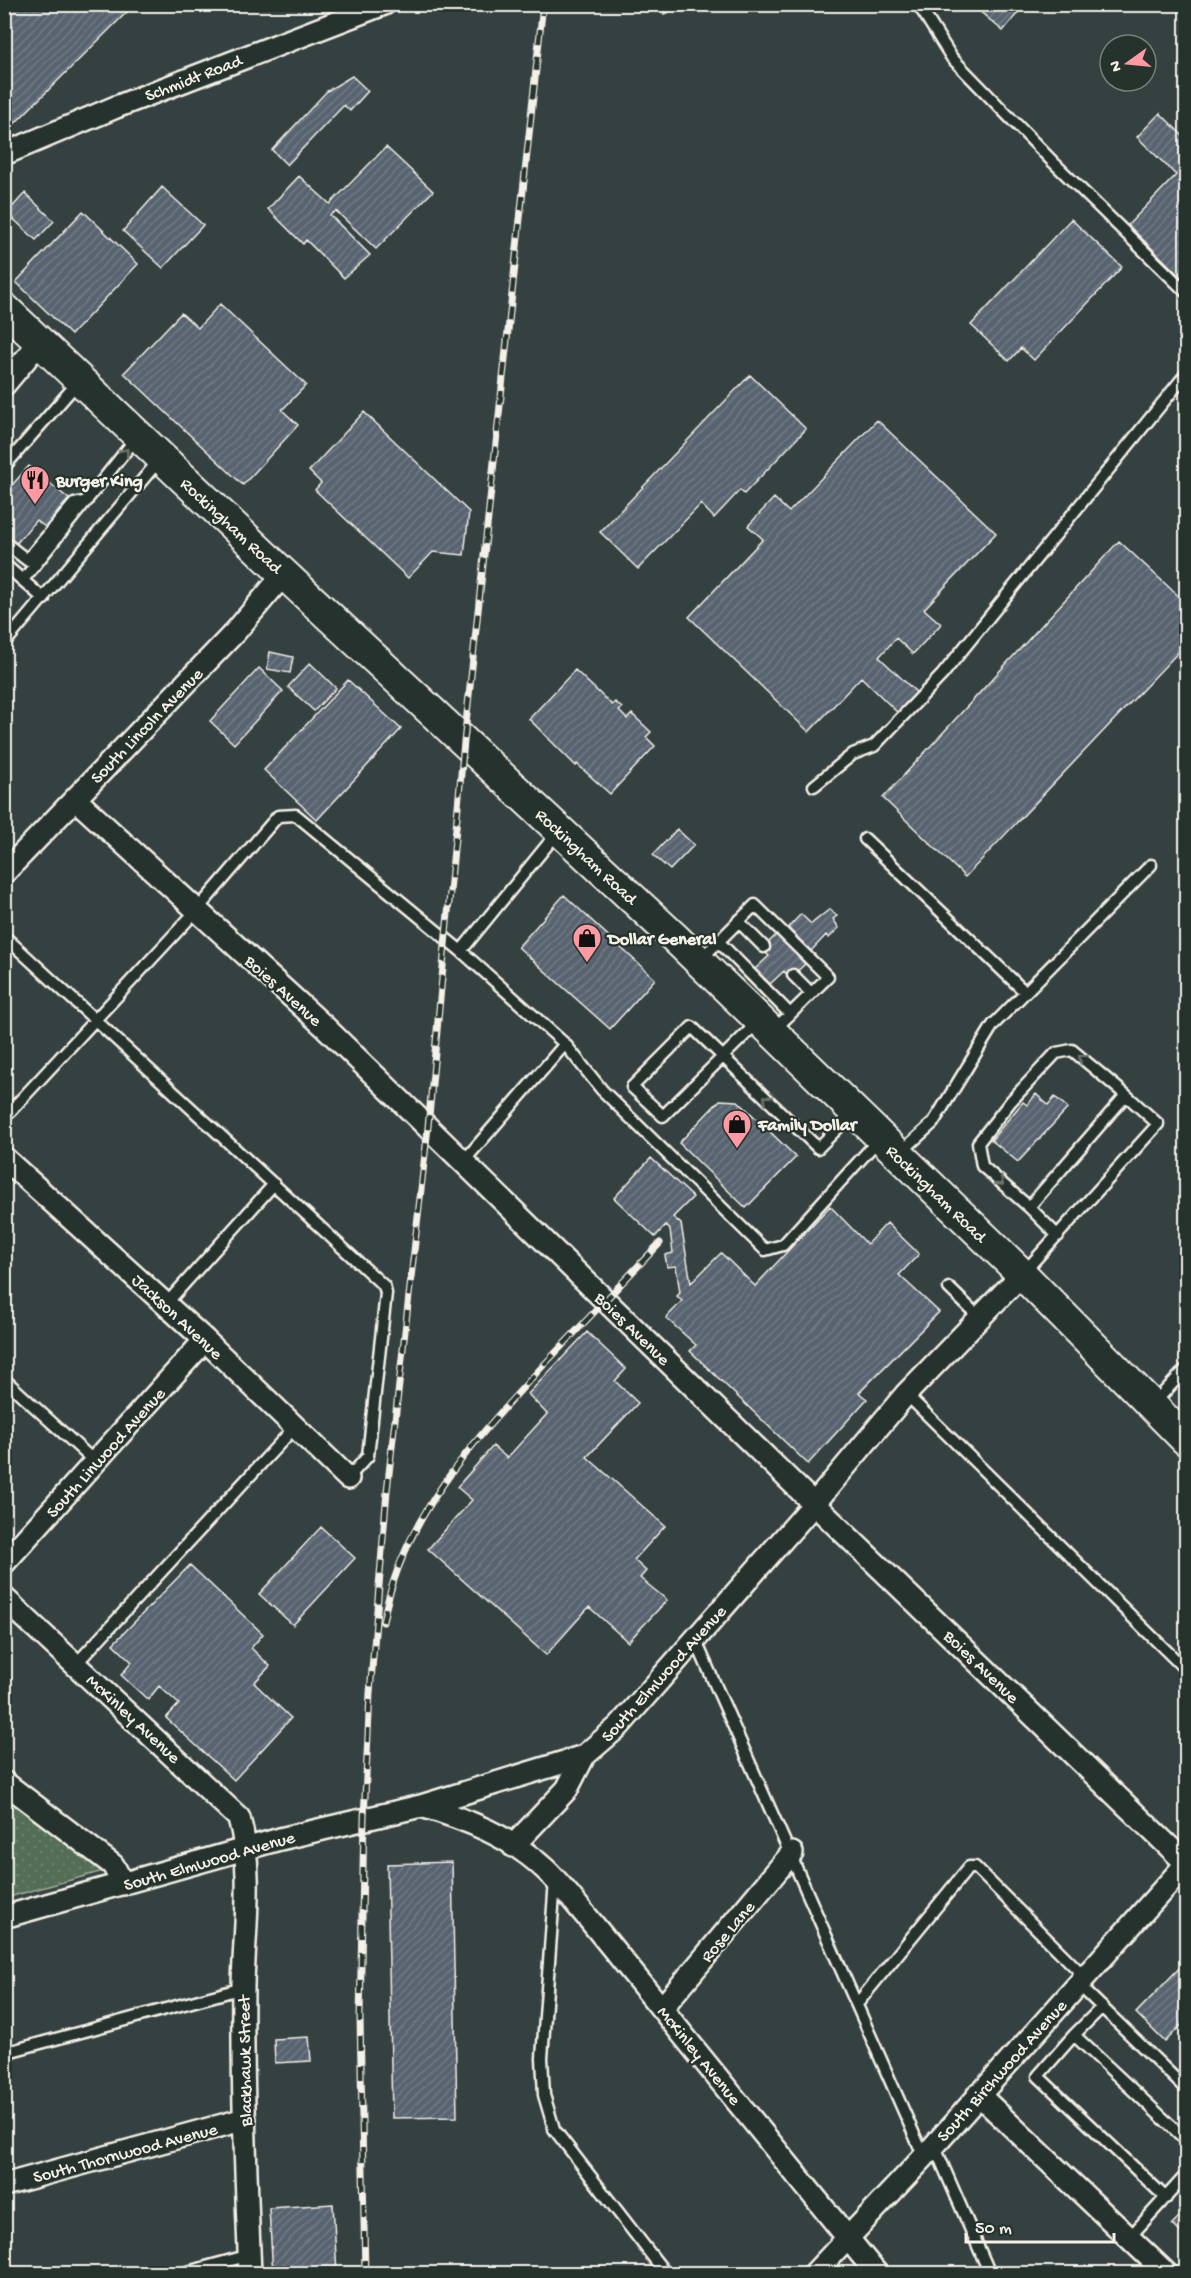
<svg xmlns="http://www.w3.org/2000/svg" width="1191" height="2278" font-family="'Gochi Hand',sans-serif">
<defs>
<pattern id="park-dots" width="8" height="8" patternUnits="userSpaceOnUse" patternTransform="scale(1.5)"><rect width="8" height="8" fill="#536e54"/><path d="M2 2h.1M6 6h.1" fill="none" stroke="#6c836d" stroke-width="1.8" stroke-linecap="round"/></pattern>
<pattern id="building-hatch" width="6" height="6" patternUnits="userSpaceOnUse" patternTransform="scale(1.5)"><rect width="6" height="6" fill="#586370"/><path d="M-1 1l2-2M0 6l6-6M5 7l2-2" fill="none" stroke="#717a84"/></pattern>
</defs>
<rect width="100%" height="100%" fill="#354141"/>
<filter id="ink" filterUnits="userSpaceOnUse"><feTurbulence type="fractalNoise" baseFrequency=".0167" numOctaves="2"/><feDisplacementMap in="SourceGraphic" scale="12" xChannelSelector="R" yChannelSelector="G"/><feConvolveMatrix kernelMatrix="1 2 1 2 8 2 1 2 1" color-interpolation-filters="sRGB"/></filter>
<g filter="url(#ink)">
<!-- park -->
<path fill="url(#park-dots)" stroke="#a4b09e" stroke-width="1.5" d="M4 1797 99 1859 100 1872 5 1898Z"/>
<!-- building -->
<path fill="url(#building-hatch)" stroke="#f4f1e8" stroke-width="1.5" d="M4 4H135L12 126 4 129Z
M660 4H688L664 14Z
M971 4H1025L1003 31Z
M352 76 368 91 350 111 344 105 287 165 272 150 327 91Z
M1160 113 1186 139V282L1128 225 1176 175 1137 137Z
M386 147 433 191 376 249 336 211 330 215 370 255 344 278 306 240 303 244 268 209 299 176 330 204Z
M162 187 203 225 163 268 123 231Z
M25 193 54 221 36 240 7 213Z
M83 211 138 264 71 335 16 282Z
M1071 219 1122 267 1034 360 1021 348 1009 361 971 325Z
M220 304 306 385 282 410 298 425 243 485 124 373 181 313 198 328Z
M750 375 806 429 744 494 740 490 714 518 701 504 638 569 600 532Z
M364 412 469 512 464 555 433 552 408 578 315 490 321 483 309 471Z
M877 420 996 533 924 609 941 624 913 654 896 638 879 657 917 693 898 713 861 677 809 732 689 617 763 539 748 526 774 498 789 512Z
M29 466 69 499 45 527 36 520 16 544 4 534V515L10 508 4 503V494Z
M1119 541 1186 603V644L965 877 883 798Z
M270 652 293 657 290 673 267 669Z
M310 663 336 688 314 711 288 687Z
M259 668 283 691 234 744 210 721Z
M575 670 612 705 615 702 622 708 619 711 627 719 632 714 651 732 646 737 655 746 610 794 577 764 576 766 529 719Z
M348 680 401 729 317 820 264 770Z
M677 829 694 845 670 870 653 855Z
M564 895 655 979 610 1029 518 947Z
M830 909 837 916 833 919 839 928 829 938 826 935 811 951 788 928 801 914 811 924Z
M777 934 805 964 790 978 784 971 770 984 755 969 769 956 762 949Z
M1036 1094 1048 1105 1055 1097 1068 1108 1018 1162 991 1140 1023 1102 1027 1105Z
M720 1100 738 1101 796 1157 746 1208 679 1143Z
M651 1158 693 1197 673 1217 681 1224 691 1283 721 1253 755 1286 830 1206 867 1244 887 1223 919 1254 899 1275 939 1312 859 1393 867 1399 808 1464 690 1351 696 1345 666 1318 682 1301 677 1296 680 1293 676 1266 667 1267 665 1255 673 1253 670 1230 666 1225 655 1237 614 1198Z
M587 1332 626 1369 615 1381 638 1403 587 1457 665 1526 634 1560 646 1571 640 1578 667 1600 628 1642 589 1607 546 1655 428 1549 472 1500 457 1487 493 1446 507 1458 547 1414 528 1394Z
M321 1527 355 1558 293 1625 259 1594Z
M190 1565 263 1634 251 1648 270 1666 254 1683 291 1718 234 1780 166 1718 179 1704 159 1686 148 1700 121 1675 132 1662 113 1644Z
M452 1862 457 2117 392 2118 387 1864Z
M1186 1961V2020L1165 2042 1136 2013Z
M309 2037 311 2061 275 2063 274 2039Z
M333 2204 337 2274H273L269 2208Z
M1186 2210V2238L1172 2224Z"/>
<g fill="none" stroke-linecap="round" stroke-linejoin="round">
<!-- lane casing -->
<g stroke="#f4f1e8" stroke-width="15">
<path id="lane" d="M918 4 952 58 1053 162 1186 292
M4 467 78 382
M4 542 27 560 74 504 87 501
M4 564 44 599
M23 580 137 437
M4 644 161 458
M814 786 853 754 874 746 942 675 1186 374
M865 839 1025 992
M738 921 764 947
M4 936 384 1286 386 1293 368 1456 348 1478
M718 941 790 1014
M461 951 557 833
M699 961 755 905 828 977 774 1030
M793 975 811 993
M759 1021 663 1116 632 1087 692 1027 818 1148 852 1114
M4 1118 197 910 278 816 296 815 461 951 565 1044 602 1090 765 1250 783 1245 880 1138
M901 1152 933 1123 993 1025 1151 865
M463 1162 565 1044
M1029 1207 982 1166 978 1143 1011 1101 1056 1053 1072 1050 1126 1095
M1024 1272 1158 1124 1126 1095 1029 1207 1058 1236
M949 1288 979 1317
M166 1304 274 1184
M4 1379 95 1462
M906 1394 1186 1670
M1154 1403 1186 1369
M695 1639 924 2157
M76 1664 294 1428
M555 1880 542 2058 544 2095 554 2129 666 2274
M1078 1984 1186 2089
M857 2004 969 1867H975L1084 1976
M1074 2035 1102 2007
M4 2053 243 1988
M934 2145 990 2274
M1166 2198 1038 2076 1074 2035 1186 2140
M1129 2238 1186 2175
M180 2274 250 2255"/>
</g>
<!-- street casing -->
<g stroke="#f4f1e8" stroke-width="26">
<path id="street" d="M4 154 116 107 384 4
M4 385 40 342
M75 799 325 1027 814 1504 1186 1863
M4 873 236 631 284 574
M4 1158 205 1340 348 1478
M4 1563 205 1340
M4 1598 239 1818C254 1870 244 1932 243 1986 242 2082 246 2178 250 2274
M4 1782 113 1865 123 1884
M421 1806C466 1819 510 1836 545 1869 561 1884 574 1902 588 1918L877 2274
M513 1846 567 1789 584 1756
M4 1917 280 1839 421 1806 584 1756 619 1726 814 1504 906 1394 1022 1274
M662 2008 792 1853
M978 2094 1167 2274
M4 2185 245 2119
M814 2274 924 2157 1186 1864"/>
</g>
<!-- secondary casing -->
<g stroke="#f4f1e8" stroke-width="34">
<path id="secondary" d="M4 308 284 574 675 938 1022 1274 1186 1440"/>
</g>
<!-- lane -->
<use href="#lane" stroke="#26332d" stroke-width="10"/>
<!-- street -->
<use href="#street" stroke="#26332d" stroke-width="21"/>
<!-- secondary -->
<use href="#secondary" stroke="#26332d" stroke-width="30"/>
<!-- rail casing -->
<g stroke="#f4f1e8" stroke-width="7">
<path id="rail" d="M383 1622C402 1519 471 1444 540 1369 580 1327 620 1285 660 1243
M365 2274 360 2017 364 1818 370 1693 387 1491 428 1127 464 742 543 4"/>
</g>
<!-- rail -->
<use href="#rail" stroke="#26332d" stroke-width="4.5" stroke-dasharray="14" stroke-linecap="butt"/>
</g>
<!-- one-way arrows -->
<defs><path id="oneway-chevron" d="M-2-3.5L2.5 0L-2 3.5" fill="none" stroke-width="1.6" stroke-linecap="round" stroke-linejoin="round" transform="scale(1.5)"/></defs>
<g stroke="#6e766e">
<use href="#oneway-chevron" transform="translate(125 452) rotate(-52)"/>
<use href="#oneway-chevron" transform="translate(1082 1058) rotate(-140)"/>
<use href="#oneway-chevron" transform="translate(767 1099) rotate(-136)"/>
<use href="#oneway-chevron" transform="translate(1000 1182) rotate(41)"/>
</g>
</g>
<!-- icons -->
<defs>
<g id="restaurant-pin" transform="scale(1.5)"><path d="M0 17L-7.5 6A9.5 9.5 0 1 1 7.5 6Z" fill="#ff9aa2" stroke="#26332d"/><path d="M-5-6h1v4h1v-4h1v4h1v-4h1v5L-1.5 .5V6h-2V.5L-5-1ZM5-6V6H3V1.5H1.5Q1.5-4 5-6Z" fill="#111"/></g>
<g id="shop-pin" transform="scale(1.5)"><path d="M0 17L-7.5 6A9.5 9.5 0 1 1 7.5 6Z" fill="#ff9aa2" stroke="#26332d"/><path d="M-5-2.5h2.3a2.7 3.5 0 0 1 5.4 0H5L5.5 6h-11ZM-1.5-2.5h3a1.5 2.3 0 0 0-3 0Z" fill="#111"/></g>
</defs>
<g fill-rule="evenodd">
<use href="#restaurant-pin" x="35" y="480"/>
<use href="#shop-pin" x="587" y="938"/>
<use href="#shop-pin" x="737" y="1124"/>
</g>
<g text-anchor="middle" stroke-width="4.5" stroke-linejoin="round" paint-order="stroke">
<!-- street labels -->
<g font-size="18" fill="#f4f1e8" stroke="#26332d">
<text transform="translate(193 77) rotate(-21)" y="6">Schmidt Road</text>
<text transform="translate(232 525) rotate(43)" y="6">Rockingham Road</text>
<text transform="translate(146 725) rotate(-46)" y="6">South Lincoln Avenue</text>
<text transform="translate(587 856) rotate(43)" y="6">Rockingham Road</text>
<text transform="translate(284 990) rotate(42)" y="6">Boies Avenue</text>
<text transform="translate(937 1193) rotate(44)" y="6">Rockingham Road</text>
<text transform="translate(178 1316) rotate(43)" y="6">Jackson Avenue</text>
<text transform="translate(633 1328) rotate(44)" y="6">Boies Avenue</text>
<text transform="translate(105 1452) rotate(-48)" y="6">South Linwood Avenue</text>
<text transform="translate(982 1666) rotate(44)" y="6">Boies Avenue</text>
<text transform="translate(663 1673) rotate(-48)" y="6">South Elmwood Avenue</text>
<text transform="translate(134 1718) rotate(43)" y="6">McKinley Avenue</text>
<text transform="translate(209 1860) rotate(-16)" y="6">South Elmwood Avenue</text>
<text transform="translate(727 1931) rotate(-50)" y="6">Rose Lane</text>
<text transform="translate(700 2055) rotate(51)" y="6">McKinley Avenue</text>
<text transform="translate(244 2061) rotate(-91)" y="6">Blackhawk Street</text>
<text transform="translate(1001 2070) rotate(-48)" y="6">South Birchwood Avenue</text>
<text transform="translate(125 2152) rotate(-15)" y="6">South Thornwood Avenue</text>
</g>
<!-- poi labels -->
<g font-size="18" font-weight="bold" fill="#f4f1e8" stroke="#26332d" text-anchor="start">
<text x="56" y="486">Burger King</text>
<text x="608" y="944">Dollar General</text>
<text x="758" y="1130">Family Dollar</text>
</g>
</g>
<!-- margin -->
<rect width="1191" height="2278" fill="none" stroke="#26332d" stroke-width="24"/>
<rect x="12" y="12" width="1167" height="2254" fill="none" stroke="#f4f1e8" stroke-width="2" filter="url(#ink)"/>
<!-- north arrow -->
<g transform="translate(1128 63) rotate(255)"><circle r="28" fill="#26332d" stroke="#787f78" stroke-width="1.5"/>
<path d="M0-4.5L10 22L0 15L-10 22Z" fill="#ff9aa2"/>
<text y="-9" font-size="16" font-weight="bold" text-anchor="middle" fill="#f4f1e8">N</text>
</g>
<!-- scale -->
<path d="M966 2233v9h148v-9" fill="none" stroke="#f4f1e8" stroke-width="3"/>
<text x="975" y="2233" font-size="18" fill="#f4f1e8" stroke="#26332d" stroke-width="4.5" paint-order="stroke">50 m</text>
</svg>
